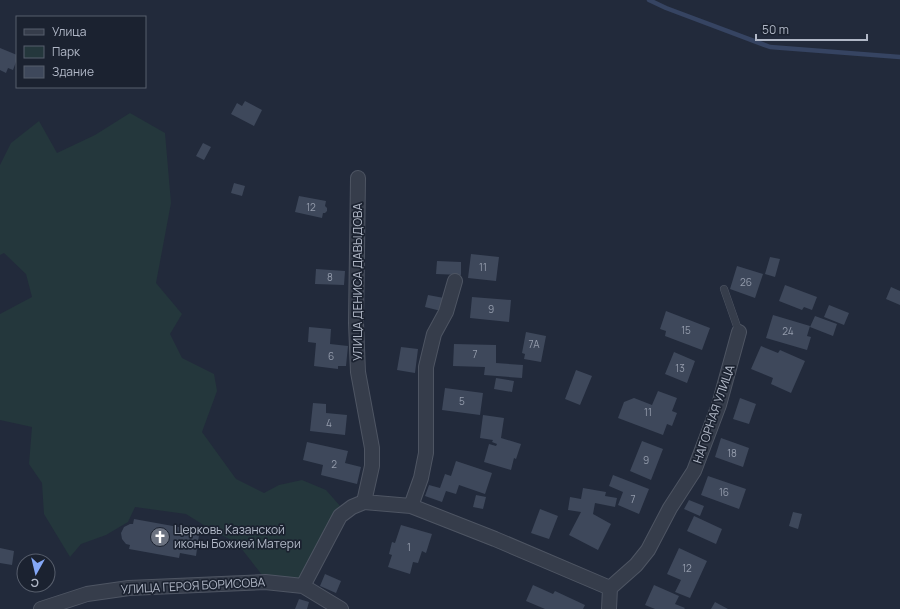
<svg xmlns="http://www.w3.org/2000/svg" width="900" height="609" font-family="Manrope,sans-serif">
<rect width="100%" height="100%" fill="#222a3b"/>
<!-- green -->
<path fill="#24373c" d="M130 113 165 133 171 203 156 283 182 314 170 334 182 358 214 374 217 391 202 432 236 479 264 493 279 485 302 480 326 490 341 507 309 573 297 580 281 576 262 575 237 543 210 529 186 514 135 507 128 522 106 535 81 544 70 557 44 514 42 483 29 464 32 427 0 420V314L32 297 26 274 4 253 0 255V165L11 143 39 121 57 153 95 135Z"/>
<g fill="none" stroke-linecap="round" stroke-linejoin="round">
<!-- stream -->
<path stroke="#364462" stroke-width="4.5" d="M649 0 666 8 770 47 900 57"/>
</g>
<!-- building -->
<path fill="#3e485b" d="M0 48 17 55V59L13 70 8 68 6 73 0 70Z
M245 101 262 110 254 126 231 114 237 103 242 106Z
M203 143 211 147 204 160 196 156Z
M234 183 245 186 242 196 231 193Z
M299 196 326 201 325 206 327 208V211L325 213H323L322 218 295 212Z
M471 254 499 257 496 281 468 278Z
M770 257 780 259 775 277 765 274Z
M437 261 461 262V275L436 274Z
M737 266 763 274 755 298 730 289Z
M316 269 345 271 344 285 315 284Z
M785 285 817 297 812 310 804 307 802 310 779 301Z
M891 287 900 291V305L886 299Z
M428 295 444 298 441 311 425 307Z
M472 297 511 300 509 322 470 318Z
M829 305 849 313 844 325 824 317Z
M666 311 710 328 702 350 665 336 666 331 660 329Z
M773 315 810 326 807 336 811 337 807 350 766 338Z
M815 316 837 324 833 336 810 327Z
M309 327 331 329 330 344 348 346 346 366H338V369L314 366 316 343 308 342Z
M526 332 546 336 541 362 524 359 525 354 522 353Z
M454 344 496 345V363L523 365 522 378 484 375 485 367 453 366Z
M761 346 778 353 780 350 805 361 791 393 771 384 773 378 751 369Z
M401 347 418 349 415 373 397 370Z
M674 352 695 361 687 383 665 374Z
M576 370 592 376 580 405 565 399Z
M496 378 514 381 512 392 494 389Z
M445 388 483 393 480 415 442 410Z
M658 391 677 398 672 411 677 413 672 426 667 424 663 435 618 418 624 402 634 398 652 405Z
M740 398 756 404 749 424 733 419Z
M313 403 326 404V413L347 415 345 435 310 431Z
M483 415 504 418 501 438 521 444 516 459 514 458 511 470 484 462 489 444 496 446 497 444 492 442 493 440 480 438Z
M721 438 749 448 743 467 715 457Z
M642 441 663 449 651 480 630 471Z
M307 442 348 451 345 463 361 467 357 484 321 475 323 465 303 460Z
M456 461 492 473 485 494 459 485 456 494 446 491 442 502 425 496 429 485 440 488 445 474 451 476Z
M613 475 649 489 639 514 618 505 623 492 609 486Z
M708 476 746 489 739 509 701 495Z
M583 488 606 492 605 496 617 498 615 507 595 503 593 514 611 524 598 550 569 535 581 512 568 510 570 497 581 499Z
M476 495 486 497 483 509 473 507Z
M689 500 704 506 700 516 684 509Z
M540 509 558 516 549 539 531 533Z
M793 512 802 514 798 529 789 526Z
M694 516 722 529 716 544 687 531Z
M134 519 184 528 183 533 199 535 196 556 180 553 179 558 129 549 130 545 126 544 122 539 121 533 124 527 130 524H133Z
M401 525 432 534 426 553 422 551 418 563 413 562 410 574 388 567 392 555 389 554 392 542 395 543Z
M0 548 14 551 12 565 0 563Z
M679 548 707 561 690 598 675 592 681 580 667 574Z
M325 574 341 581 336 593 320 586Z
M533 585 553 594 555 591 585 605 583 609H545L526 601Z
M654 585 679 596 675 604 685 608 684 609H655L645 605Z
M299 599 309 602 307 609H295Z
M715 602 728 609H711Z"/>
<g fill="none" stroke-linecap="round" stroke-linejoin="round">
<!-- service casing -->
<g stroke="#4e5563" stroke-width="8">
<path id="service" d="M724 289 739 332"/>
</g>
<!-- minor casing -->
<g stroke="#4e5563" stroke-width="16">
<path id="minor" d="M358 178 356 323 358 372 372 448V466L364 502
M411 506 495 539 610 588
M303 586 340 516 352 507 364 502 411 506 421 478 426 453V367L434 334 446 312 455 281
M41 609 87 594 129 588 265 582 303 586 341 609
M609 609 610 588 636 565 648 550 670 508 694 471 719 405 739 332"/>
</g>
<!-- service -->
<use href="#service" stroke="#363d4b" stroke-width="7"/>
<!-- minor -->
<use href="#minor" stroke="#363d4b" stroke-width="14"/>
</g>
<!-- icons -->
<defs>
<g id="church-disc" transform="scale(1)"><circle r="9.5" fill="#6b7280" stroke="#1b2230"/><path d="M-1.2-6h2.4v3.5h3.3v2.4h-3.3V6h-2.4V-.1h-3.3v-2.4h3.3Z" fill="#fff"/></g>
</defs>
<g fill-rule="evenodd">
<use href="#church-disc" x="160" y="537"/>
</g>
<g text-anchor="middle" stroke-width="3.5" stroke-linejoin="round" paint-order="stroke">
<!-- number labels -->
<g font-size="10" fill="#949cac">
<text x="311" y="211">12</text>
<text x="483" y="271">11</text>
<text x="330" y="281">8</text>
<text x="746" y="286">26</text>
<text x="491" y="313">9</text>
<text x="686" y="334">15</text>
<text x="788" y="335">24</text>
<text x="534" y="348">7А</text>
<text x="475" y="358">7</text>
<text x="331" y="360">6</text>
<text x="680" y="372">13</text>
<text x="462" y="405">5</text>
<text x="648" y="416">11</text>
<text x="329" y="427">4</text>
<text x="732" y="457">18</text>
<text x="646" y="464">9</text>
<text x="334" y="468">2</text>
<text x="724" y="496">16</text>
<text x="633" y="503">7</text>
<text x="409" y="551">1</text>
<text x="687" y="572">12</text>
</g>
<!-- street labels -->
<g font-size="12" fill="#b1b8c7" stroke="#1b2230">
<text transform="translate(358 282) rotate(-90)" y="4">УЛИЦА ДЕНИСА ДАВЫДОВА</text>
<text transform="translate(714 414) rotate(-71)" y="4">НАГОРНАЯ УЛИЦА</text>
<text transform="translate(193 586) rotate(-3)" y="4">УЛИЦА ГЕРОЯ БОРИСОВА</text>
</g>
<!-- poi labels -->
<g font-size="12" fill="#b1b8c7" stroke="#1b2230" text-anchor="start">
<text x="174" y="534">Церковь Казанской<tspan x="174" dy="14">иконы Божией Матери</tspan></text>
</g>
</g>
<!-- legend -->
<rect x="16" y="16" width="130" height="72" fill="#1b2230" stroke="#575e6c"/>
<rect x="24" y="29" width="20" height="6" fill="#363d4b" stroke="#575e6c"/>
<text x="52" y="36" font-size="12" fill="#b1b8c7">Улица</text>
<rect x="24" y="46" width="20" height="12" fill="#24373c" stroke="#575e6c"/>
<text x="52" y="56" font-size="12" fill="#b1b8c7">Парк</text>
<rect x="24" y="66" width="20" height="12" fill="#3e485b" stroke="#575e6c"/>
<text x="52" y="76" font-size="12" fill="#b1b8c7">Здание</text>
<!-- north arrow -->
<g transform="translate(36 573) rotate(188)"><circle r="19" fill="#1b2230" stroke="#575e6c"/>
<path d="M0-3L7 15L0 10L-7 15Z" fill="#85a8f7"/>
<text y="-6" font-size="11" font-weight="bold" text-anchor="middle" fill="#b1b8c7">С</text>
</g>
<!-- scale -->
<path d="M756 34v6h111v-6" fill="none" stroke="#b1b8c7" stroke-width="2"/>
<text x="762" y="34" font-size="12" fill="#b1b8c7" stroke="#1b2230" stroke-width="3" paint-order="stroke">50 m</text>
</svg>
